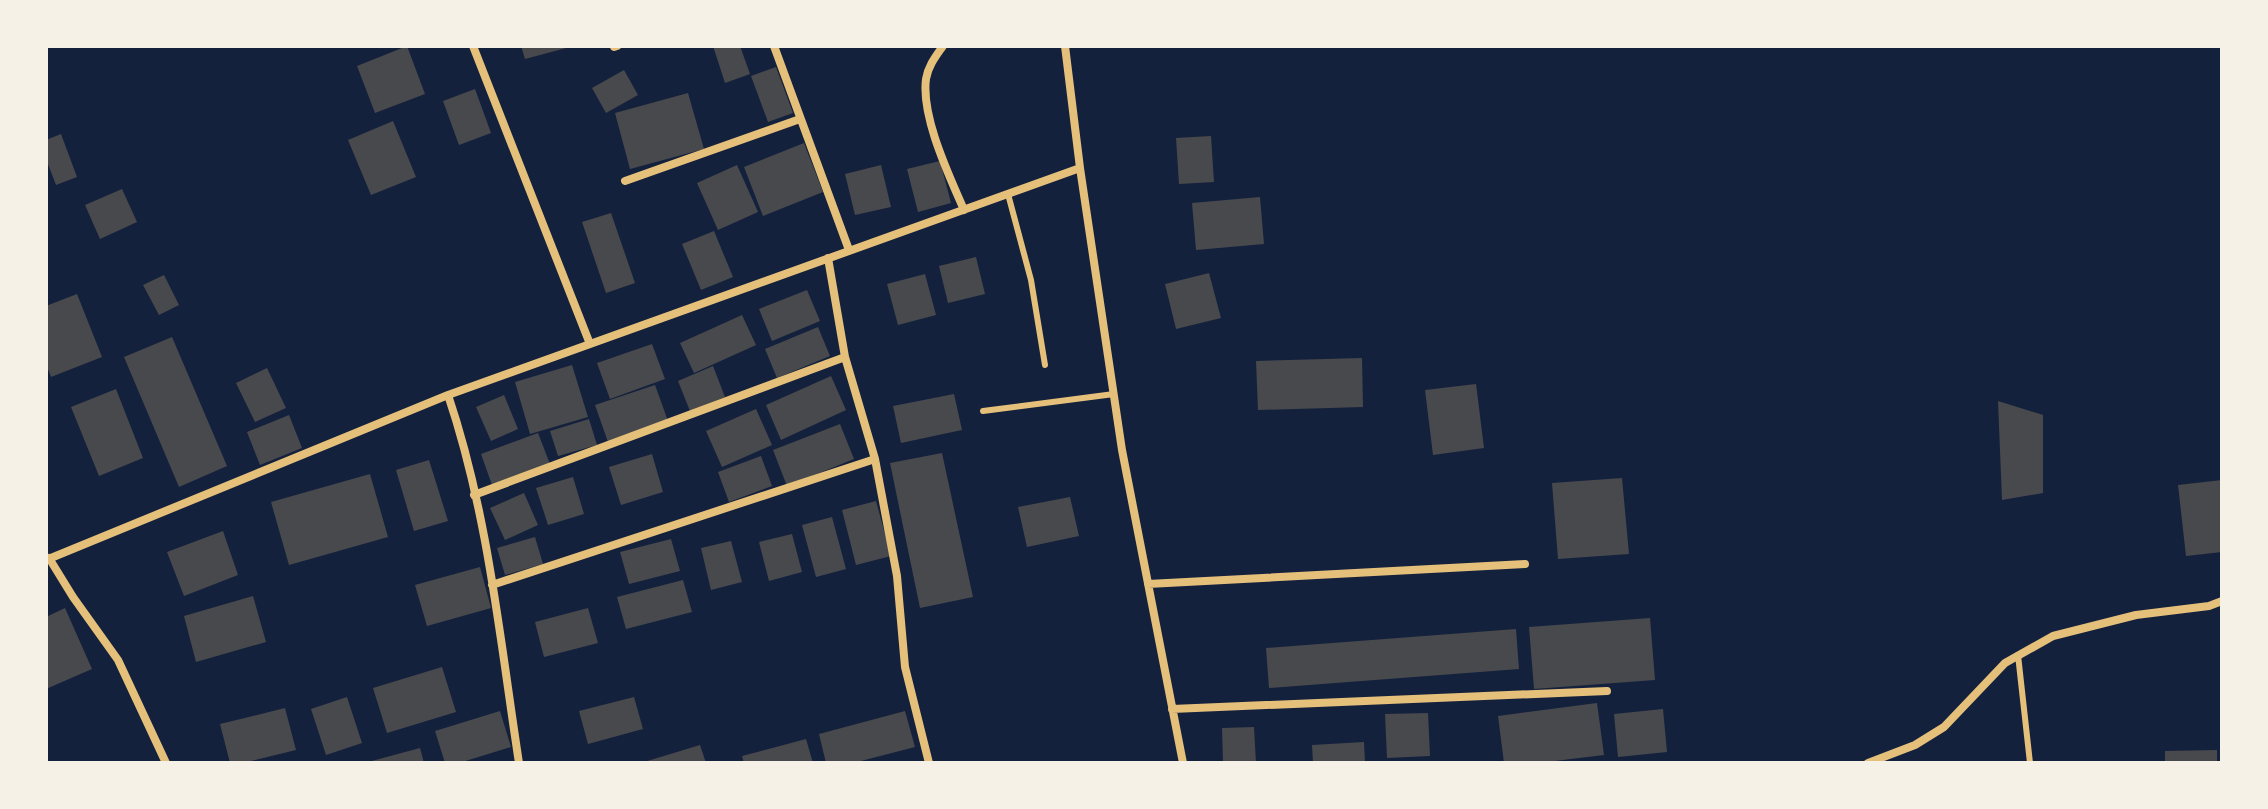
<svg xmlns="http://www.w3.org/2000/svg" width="2268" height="809" font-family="Bitter,serif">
<rect width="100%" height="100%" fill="#14213d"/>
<!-- building -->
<path fill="#48494c" d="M407 46 425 94 375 113 357 66Z
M521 46H570V47L525 59Z
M713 46H740L750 74 725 83Z
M776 67 793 113 768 122 751 76Z
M624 70 638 95 606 113 592 88Z
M475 89 491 133 459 145 443 101Z
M688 93 704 149 630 169 615 113Z
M393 121 416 177 371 195 348 140Z
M61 134 77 177 56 185 46 159V140Z
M1211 136 1214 182 1179 184 1176 138Z
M804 143 823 192 763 216 744 167Z
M940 161 951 203 918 212 907 169Z
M737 165 758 212 718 230 697 183Z
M881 165 891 207 855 215 845 174Z
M122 189 137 222 100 239 85 205Z
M1260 197 1264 244 1196 250 1192 203Z
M611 213 635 283 606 293 582 222Z
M714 231 733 277 701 290 682 244Z
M976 257 985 294 948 303 939 266Z
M1209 273 1221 318 1176 329 1165 284Z
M925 274 936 315 898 325 887 284Z
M164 275 179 305 159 315 143 285Z
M807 290 820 321 772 341 759 309Z
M77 294 102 357 51 377 46 364V306Z
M742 315 756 345 694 373 680 343Z
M818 327 830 356 777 378 765 349Z
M172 337 227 466 179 487 124 357Z
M652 344 665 379 610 399 597 363Z
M1362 358 1363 407 1258 410 1256 361Z
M572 365 588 417 530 434 515 382Z
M713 366 725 397 690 411 678 381Z
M267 368 286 408 255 422 236 383Z
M831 376 846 410 781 440 766 405Z
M1476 384 1484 448 1433 455 1425 390Z
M655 385 668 421 608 442 595 405Z
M116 389 143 458 99 476 71 407Z
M954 394 962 430 901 443 893 406Z
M504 395 518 429 491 441 476 407Z
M1998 401 2043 415V493L2002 500Z
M756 409 772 445 722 467 706 431Z
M289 415 302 448 260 465 247 432Z
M589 419 597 445 558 456 550 431Z
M840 424 854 459 787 486 773 450Z
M538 433 550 464 492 485 481 454Z
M942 453 973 597 920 608 890 463Z
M652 454 663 492 621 505 609 467Z
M761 456 772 486 729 502 718 472Z
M429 460 448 521 414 531 396 470Z
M370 474 388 537 289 565 271 502Z
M573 477 584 514 548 525 536 488Z
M1622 478 1629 554 1558 559 1552 483Z
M2222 480V552L2186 556 2178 485Z
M524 493 538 525 505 540 490 508Z
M1070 497 1079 536 1027 547 1018 507Z
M876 501 891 556 856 565 842 510Z
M832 517 846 569 816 577 802 525Z
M223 531 238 575 184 596 167 552Z
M792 534 802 572 769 581 759 542Z
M535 537 543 564 505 575 497 548Z
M671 539 680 571 629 584 620 552Z
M731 541 742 582 711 590 701 548Z
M480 567 491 608 427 626 415 585Z
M683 580 692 612 626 629 617 597Z
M253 596 266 642 196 662 184 616Z
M65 608 92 669 46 689V617Z
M588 608 598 643 544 657 535 622Z
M1650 618 1655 680 1534 689 1529 627Z
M1516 629 1519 669 1269 688 1266 648Z
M442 667 456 712 387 733 373 688Z
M347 697 362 743 326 755 311 709Z
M634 697 643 729 588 744 579 711Z
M1597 703 1604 755 1538 763H1504L1498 716Z
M285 708 296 750 243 763H230L220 724Z
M1663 709 1667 752 1618 757 1614 714Z
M500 711 511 747 459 763H445L435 731Z
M905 711 915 747 853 763H826L819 734Z
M1428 713 1430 756 1387 758 1385 714Z
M1254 727 1256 763H1223L1222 728Z
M806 739 813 763H744L742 756Z
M1364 742 1365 763H1313L1312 745Z
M700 745 706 763H644V762Z
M420 748 424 763H368V762Z
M2217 750V763H2165V751Z"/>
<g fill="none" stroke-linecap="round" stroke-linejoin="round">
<!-- service -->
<path stroke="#e5c07b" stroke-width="6" d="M1008 194 1031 280 1045 365
M983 411 1114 394
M2018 655 2030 763"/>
<!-- minor -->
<path stroke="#e5c07b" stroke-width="8" d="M473 46 590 344
M774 46 849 250
M943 46C936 56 928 66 926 79 921 117 949 175 964 210
M1065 46 1080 168
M614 47 617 46
M625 181 800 119
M828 258 845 357 875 459 897 576 905 667 929 763
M448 395C488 513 500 640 519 763
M474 495 845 357
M49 558 73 597 118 660 166 763
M46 560 448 395 1080 168 1122 450 1183 763
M1148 584 1525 564
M492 585 875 459
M1172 709 1607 691
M1868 763 1915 745 1944 727 2005 663 2053 636 2136 615 2209 606 2222 601"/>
</g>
<!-- border -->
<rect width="2268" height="809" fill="none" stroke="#f6f1e7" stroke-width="96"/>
</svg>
